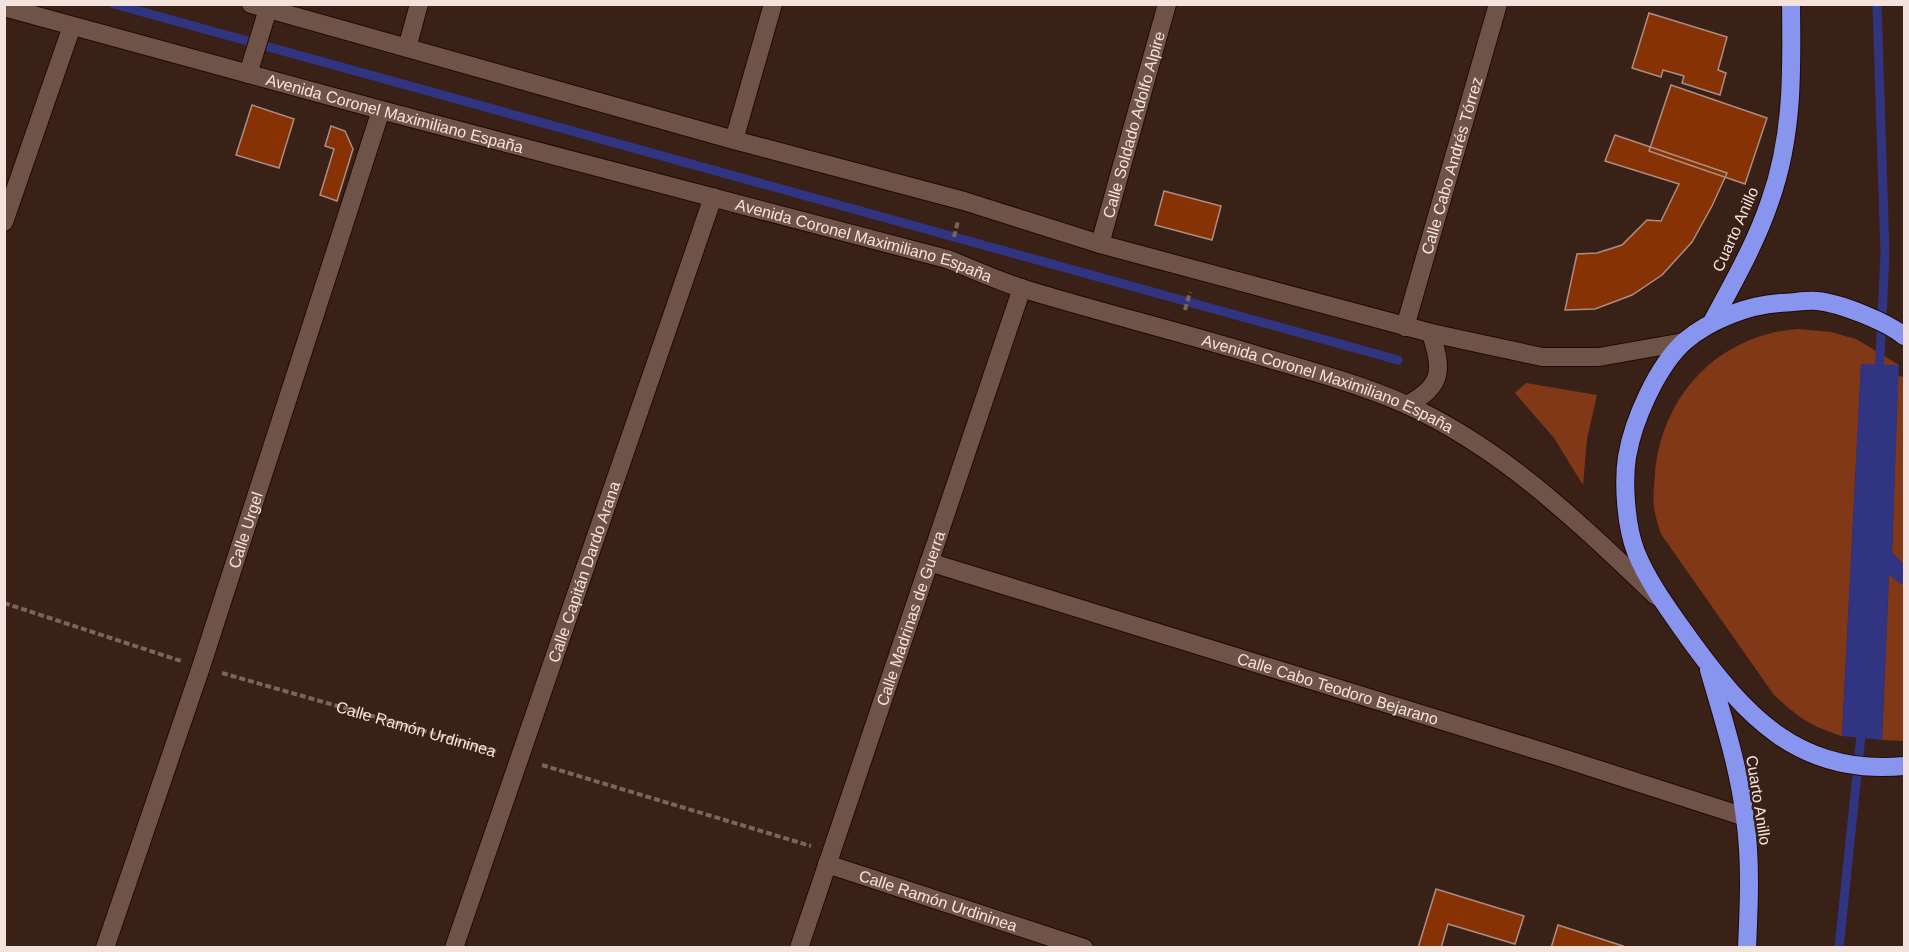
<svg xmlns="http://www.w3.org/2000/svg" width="1909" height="952" font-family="Helvetica,sans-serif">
<rect width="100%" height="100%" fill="#3a2118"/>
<!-- green -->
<path fill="#813817" d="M1798 329 1831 332 1856 339 1899 365H1861L1842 736C1809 725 1799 718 1774 695L1661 534C1658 525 1655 516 1654 507 1653 497 1654 486 1655 475 1661 396 1718 335 1798 329Z
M1898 376 1904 377V565L1892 553Z
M1526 383 1597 395 1587 439 1583 485 1554 438 1515 393Z
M1889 574 1904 586V741L1882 740Z"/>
<!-- water -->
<path fill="#313481" d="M1861 364 1899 365 1892 552 1904 565V586L1889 575 1882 740 1842 736Z"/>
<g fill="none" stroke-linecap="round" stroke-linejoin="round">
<!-- stream -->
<path stroke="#313481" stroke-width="9" d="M114 4 1398 360
M1877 4 1885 254 1879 377
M1839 948 1862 726"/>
</g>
<!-- building -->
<path fill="#873205" stroke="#ac8d81" stroke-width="1.5" d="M1649 13 1727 37 1718 70 1726 73 1720 95 1682 83 1684 76 1663 70 1661 77 1632 68Z
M1671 85 1767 118 1745 184 1649 151Z
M252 105 294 119 279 168 236 155Z
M331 126 345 131 353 149 337 201 320 195 334 149 325 146Z
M1615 135 1727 173 1712 206 1692 242 1662 275 1632 295 1595 309 1565 310 1577 254 1597 253 1622 245 1647 220 1661 221 1679 184 1605 161Z
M1164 191 1221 206 1212 240 1155 225Z
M1436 889 1524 916 1515 944 1448 924 1441 948H1418Z
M1558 925 1623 946 1622 948H1551Z"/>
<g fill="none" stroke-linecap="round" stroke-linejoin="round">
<!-- minor casing -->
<g stroke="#200a03" stroke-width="20">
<g id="minor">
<path d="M251 4 734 140 964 201 1100 244 1431 333 1542 357H1599L1684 342"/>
<path id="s2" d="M4 7 381 110 947 259C973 269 998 281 1024 289 1103 313 1184 333 1263 357 1311 371 1359 384 1405 404 1503 448 1579 523 1656 596"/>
<path d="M407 48 419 4"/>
<path d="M248 74 268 9"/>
<path d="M734 140 773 4"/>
<path d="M4 222 72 26"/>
<path id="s3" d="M1100 244 1167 4"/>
<path id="s4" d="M1405 327 1498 4"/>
<path d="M1407 405C1444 385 1442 370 1431 333"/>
<path id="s5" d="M929 562 1550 754 1745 817"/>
<path id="s6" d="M827 864 1084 948"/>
<path id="s7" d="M105 948 201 667 381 110"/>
<path id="s8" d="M454 948 713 197"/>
<path id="s9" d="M799 948 1022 288"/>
</g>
</g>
<!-- highway casing -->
<g stroke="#200a03" stroke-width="20">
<path id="highway" d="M1712 322C1733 283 1756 243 1770 201 1793 137 1792 71 1791 4
M1904 336C1887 322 1840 303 1817 301 1805 300 1792 303 1780 303 1748 305 1710 320 1685 341 1657 366 1633 421 1627 457 1623 483 1626 527 1636 552 1648 582 1669 610 1688 637 1745 716 1799 776 1904 766
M1709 670C1723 718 1739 768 1745 818 1751 861 1749 904 1747 948"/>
</g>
<!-- path -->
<g stroke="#7a645b" stroke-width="4" stroke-dasharray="6 3" stroke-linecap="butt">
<path d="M954 237 958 221"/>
<path d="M1185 310 1190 292"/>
<path d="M4 603 181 661"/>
<path id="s1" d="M222 673 498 752"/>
<path d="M542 765 811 846"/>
</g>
<!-- minor -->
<use href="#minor" stroke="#6f5348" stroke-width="18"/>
<!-- highway -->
<use href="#highway" stroke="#8895ee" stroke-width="18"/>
</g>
<g text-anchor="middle" stroke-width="5" stroke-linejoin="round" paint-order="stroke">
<!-- street labels -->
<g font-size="16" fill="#f4e3dc" stroke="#3a2118">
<text dy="6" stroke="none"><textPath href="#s2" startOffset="405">Avenida Coronel Maximiliano España</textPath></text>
<text dy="6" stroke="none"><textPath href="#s3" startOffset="124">Calle Soldado Adolfo Alpire</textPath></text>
<text dy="6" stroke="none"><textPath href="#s4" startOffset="168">Calle Cabo Andrés Tórrez</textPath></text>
<text transform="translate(1735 229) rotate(-66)" y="6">Cuarto Anillo</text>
<text dy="6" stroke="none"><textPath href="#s2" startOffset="891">Avenida Coronel Maximiliano España</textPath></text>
<text dy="6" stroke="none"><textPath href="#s2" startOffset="1377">Avenida Coronel Maximiliano España</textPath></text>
<text dy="6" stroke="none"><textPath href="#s7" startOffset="441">Calle Urgel</textPath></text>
<text dy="6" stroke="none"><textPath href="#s8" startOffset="398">Calle Capitán Dardo Arana</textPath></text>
<text dy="6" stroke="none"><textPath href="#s9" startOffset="348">Calle Madrinas de Guerra</textPath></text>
<text dy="6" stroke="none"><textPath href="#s5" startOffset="428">Calle Cabo Teodoro Bejarano</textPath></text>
<text dy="6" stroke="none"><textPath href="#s1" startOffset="202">Calle Ramón Urdininea</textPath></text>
<text transform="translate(1759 800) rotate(81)" y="6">Cuarto Anillo</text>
<text dy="6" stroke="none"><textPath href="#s6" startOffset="117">Calle Ramón Urdininea</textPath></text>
</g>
</g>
<!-- border -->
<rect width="1909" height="952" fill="none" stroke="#f4e3dc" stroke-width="12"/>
</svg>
